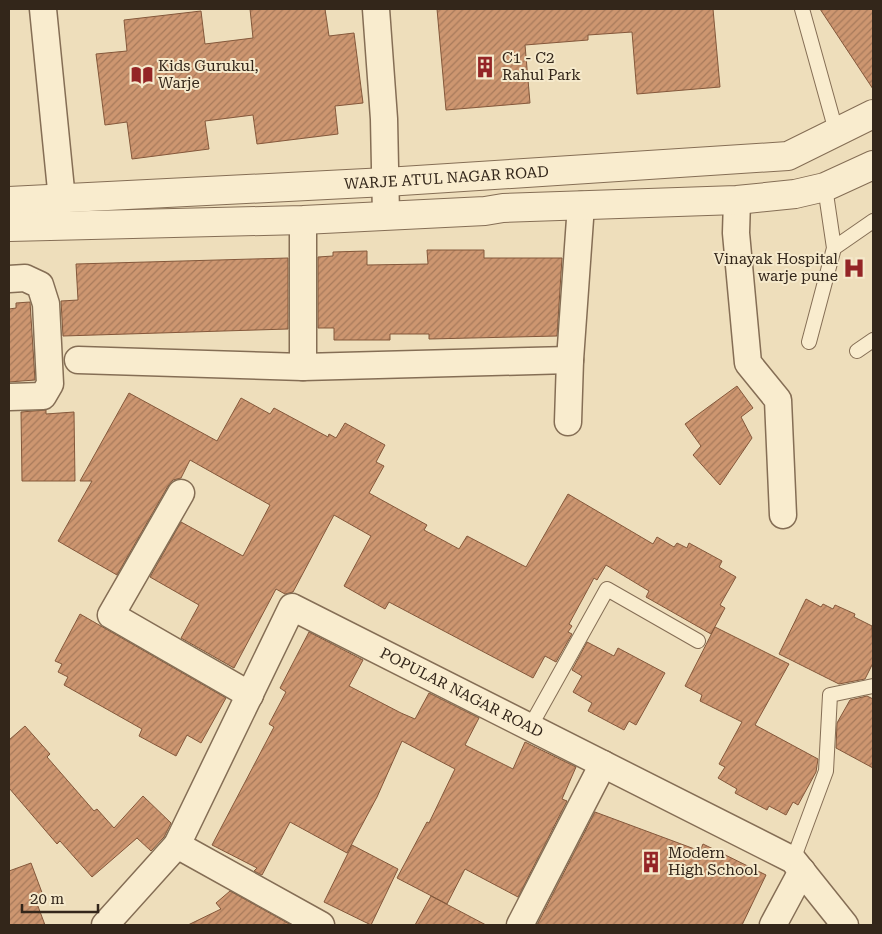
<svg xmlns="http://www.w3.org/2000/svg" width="882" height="934" font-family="'Roboto Serif',serif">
<defs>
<pattern id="building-hatch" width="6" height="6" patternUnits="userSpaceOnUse" patternTransform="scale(1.25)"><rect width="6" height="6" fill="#cd9670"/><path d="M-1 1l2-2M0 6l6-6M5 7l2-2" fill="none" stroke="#a77a5b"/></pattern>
</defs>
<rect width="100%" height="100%" fill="#eedebb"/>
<!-- building -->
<path fill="url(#building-hatch)" stroke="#84583b" d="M250 9H325L329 36 354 33 363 103 335 106 338 134 257 144 253 115 205 121 209 149 132 159 127 122 105 125 96 54 127 51 124 20 201 11 205 44 253 38Z
M437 9H713L720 87 637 94 632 32 588 35V40L525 45 530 103 446 110Z
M820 9H873V89Z
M427 250H484V258H562L557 336 429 339V334H390V340H334V328H318V257L333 256V252L367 251V265L428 264Z
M288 258V329L63 336 61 301 78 300 76 264Z
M30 302 35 380 9 382V309L16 308V303Z
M737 386 753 408 741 417 752 438 720 485 693 455 701 446 685 424Z
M129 393 217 441 241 398 270 414 274 408 328 437 329 434 336 438 345 423 385 445 376 462 384 466 369 493 427 525 424 530 459 549 467 536 526 567 568 494 653 544 657 537 674 547 677 543 687 548 689 543 722 561 719 567 736 577 720 605 725 608 711 634 646 597 649 591 606 565 597 580 594 578 569 624 572 626 568 632 572 634 556 662 545 656 533 678 389 602 385 609 344 586 371 536 334 515 293 592 285 594 276 589 234 668 181 638 199 605 150 577 181 522 243 556 270 505 190 460 181 478 173 480 168 486 117 575 58 541 92 481H80Z
M46 410V414L74 412 75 481H22L21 412Z
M806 599 821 607 823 604 833 609 835 605 855 614 854 617 872 626 873 663 865 679 839 684 779 654Z
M80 614 226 698 201 743 187 735 176 756 139 736 142 729 64 685 68 677 58 672 62 664 55 661Z
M715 627 789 664 755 725 818 759 816 772 798 805 793 802 786 815 769 806 767 810 735 793 737 789 718 778 725 767 719 764 742 722 700 701 702 695 685 686Z
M309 632 363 660 349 686 401 713 415 719 429 693 479 718 465 745 513 769 525 742 576 767 562 799 567 801 518 897 465 869 447 904 397 878 427 822 429 823 455 769 402 741 377 797 347 853 290 822 262 875 254 871 257 868 212 845 274 727 269 724 286 692 280 688Z
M587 642 614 656 618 648 665 673 636 725 629 721 624 730 588 711 592 703 573 692 582 676 572 670Z
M867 696 873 699V768L836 748 837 723 850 700Z
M25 726 50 754 47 757 94 811 97 809 114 828 143 796 171 823 164 837 151 851 137 838 92 877 60 841 57 844 9 788V740Z
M595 812 700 851 703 844 766 875 742 925H537Z
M352 845 398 869 371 925 324 902Z
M31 863 44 898 36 901 45 925H9V871Z
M230 891 291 925H188L221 909 216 903Z
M431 896 486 925H415Z"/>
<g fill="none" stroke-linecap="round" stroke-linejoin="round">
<!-- service casing -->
<g stroke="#856e55" stroke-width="16">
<path id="service" d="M802 9 836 131
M834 248 873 221
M809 342 834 248 825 187
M857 351 873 340
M530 727 607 589 698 641
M793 860 826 771 830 695 873 686"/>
</g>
<!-- minor casing -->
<g stroke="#856e55" stroke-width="29">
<g id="minor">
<path d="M43 9 62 200"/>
<path d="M376 9 384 119 386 215"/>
<path d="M737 200 736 233 748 363 778 400 783 515"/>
<path d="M9 279 25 278 40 285 46 304 50 384 43 396 9 397"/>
<path d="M78 360 303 367 570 360"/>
<path d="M303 367V220"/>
<path d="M568 422 570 360 581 205"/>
<path d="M181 493 111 615 250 695"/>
<path d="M177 845 321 925"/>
<path id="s1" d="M105 925 177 845 292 607 793 860 845 925"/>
<path d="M520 925 603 764"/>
<path d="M773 925 802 871"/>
</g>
</g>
<!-- tertiary casing -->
<g stroke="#856e55" stroke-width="30">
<g id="tertiary">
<path id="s2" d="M9 201 386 182 788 156 873 114"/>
<path d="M9 227 303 220 485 211 503 208 737 200 795 194 825 187 873 165"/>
</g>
</g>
<!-- service -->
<use href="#service" stroke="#f9ecce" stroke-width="14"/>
<!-- minor -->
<use href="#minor" stroke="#f9ecce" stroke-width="26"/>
<!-- tertiary -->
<use href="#tertiary" stroke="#f9ecce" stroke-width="28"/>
</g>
<!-- icons -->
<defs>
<g id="building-bare" transform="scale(1.725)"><path d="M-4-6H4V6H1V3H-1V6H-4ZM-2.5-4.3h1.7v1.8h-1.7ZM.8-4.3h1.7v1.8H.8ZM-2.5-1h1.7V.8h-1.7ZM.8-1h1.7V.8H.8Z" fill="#942526" stroke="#f5e9cb" stroke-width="2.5" paint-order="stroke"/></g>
<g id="library-bare" transform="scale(1.725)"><path d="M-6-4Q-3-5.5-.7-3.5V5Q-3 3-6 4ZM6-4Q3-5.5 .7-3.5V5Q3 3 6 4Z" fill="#942526" stroke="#f5e9cb" stroke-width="2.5" paint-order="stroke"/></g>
<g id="hospital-bare" transform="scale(1.725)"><path d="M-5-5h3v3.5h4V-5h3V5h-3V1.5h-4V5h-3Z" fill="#942526" stroke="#f5e9cb" stroke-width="2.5" paint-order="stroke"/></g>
</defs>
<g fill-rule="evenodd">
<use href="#building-bare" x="485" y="67"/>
<use href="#library-bare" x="142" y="75"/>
<use href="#hospital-bare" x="854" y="268"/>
<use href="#building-bare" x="651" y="862"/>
</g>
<g text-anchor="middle" stroke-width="4" stroke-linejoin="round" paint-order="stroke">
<!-- poi labels -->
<g font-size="15" fill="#33261a" stroke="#f5e9cb" text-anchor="start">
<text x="502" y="63">C1 - C2<tspan x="502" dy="17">Rahul Park</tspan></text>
<text x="158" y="71">Kids Gurukul,<tspan x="158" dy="17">Warje</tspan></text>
<text x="838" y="264" text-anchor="end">Vinayak Hospital<tspan x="838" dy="17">warje pune</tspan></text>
<text x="668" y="858">Modern<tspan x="668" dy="17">High School</tspan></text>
</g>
<!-- street labels -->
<g font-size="15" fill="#33261a" stroke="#f5e9cb">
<text dy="5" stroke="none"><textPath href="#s2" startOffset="438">WARJE ATUL NAGAR ROAD</textPath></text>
<text dy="5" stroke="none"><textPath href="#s1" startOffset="562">POPULAR NAGAR ROAD</textPath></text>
</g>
</g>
<!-- border -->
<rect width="882" height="934" fill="none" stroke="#33261a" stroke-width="20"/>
<!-- scale -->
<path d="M22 904v8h76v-8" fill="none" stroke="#33261a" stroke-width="2.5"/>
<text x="30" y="904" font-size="15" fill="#33261a" stroke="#f5e9cb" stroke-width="4" paint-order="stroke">20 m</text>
</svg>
